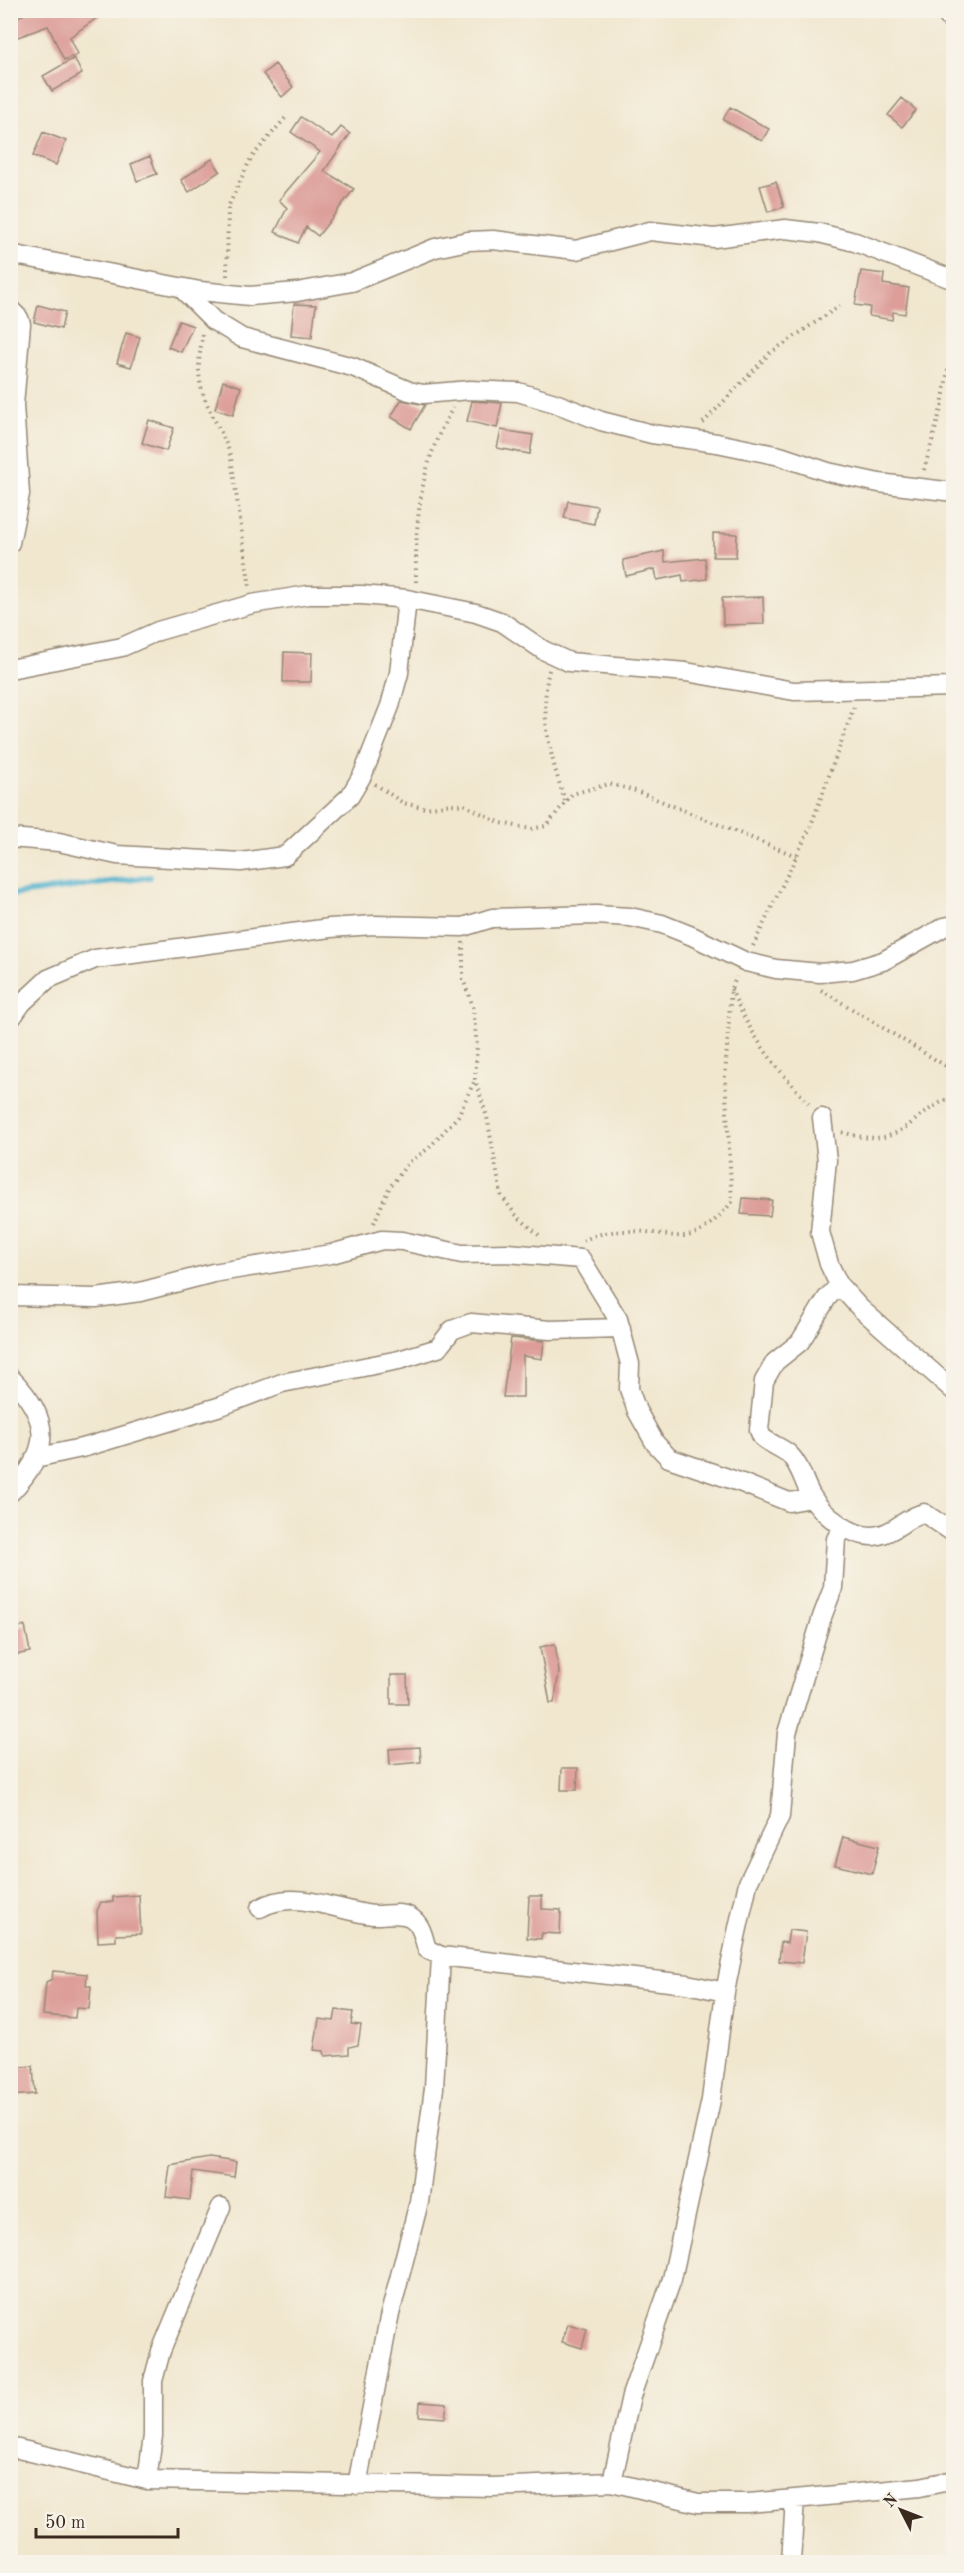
<svg xmlns="http://www.w3.org/2000/svg" width="964" height="2573" font-family="'Old Standard TT',serif">
<rect width="100%" height="100%" fill="#f7f3e8"/>
<filter id="ink" filterUnits="userSpaceOnUse"><feTurbulence type="fractalNoise" baseFrequency=".0167" numOctaves="2"/><feDisplacementMap in="SourceGraphic" scale="12" xChannelSelector="R" yChannelSelector="G"/><feConvolveMatrix kernelMatrix="1 2 1 2 8 2 1 2 1" color-interpolation-filters="sRGB"/></filter>
<filter id="wash" filterUnits="userSpaceOnUse"><feTurbulence type="fractalNoise" baseFrequency=".008" numOctaves="4" result="noise"/><feDisplacementMap in="SourceGraphic" scale="24" xChannelSelector="R" yChannelSelector="G"/><feGaussianBlur stdDeviation="1.35" result="paint"/><feColorMatrix in="noise" values="0 0 0 0 0 0 0 0 0 0 0 0 0 0 0 0 0 1.4 0 .05"/><feComposite in="paint" operator="in"/></filter>
<g filter="url(#wash)">
<rect width="100%" height="100%" fill="#f1e7cf"/>
<g fill="none" stroke-linecap="round" stroke-linejoin="round">
<!-- stream -->
<path stroke="#4fb1ce" stroke-width="6" d="M10 895 150 877"/>
</g>
<g id="blocks">
<!-- building -->
<path fill="#dd9e99" d="M35 10H108L70 37 78 54 64 60 48 26 10 40V20Z
M74 58 82 74 52 91 43 76Z
M275 64 293 87 282 97 263 74Z
M902 98 916 110 902 127 888 115Z
M730 107 769 129 762 141 723 120Z
M301 117 332 138 341 127 350 134 324 171 354 189 318 236 306 227 298 243 275 232 287 208 279 200 320 152 291 132Z
M43 132 66 141 56 165 33 156Z
M150 156 157 174 137 181 131 164Z
M212 159 220 171 189 192 181 180Z
M776 182 784 207 768 212 760 186Z
M861 271 884 274 883 284 909 288 905 314 893 312 892 320 869 316 870 307 855 305Z
M294 304 316 305 312 337 291 335Z
M38 305 65 312 61 329 34 322Z
M179 321 193 326 181 352 168 347Z
M126 333 140 337 131 367 117 363Z
M223 381 241 387 233 415 215 409Z
M401 400 425 405 411 429 391 417Z
M472 401 502 403 497 428 467 421Z
M149 420 174 428 166 451 142 443Z
M501 430 533 435 530 454 497 448Z
M568 501 597 506 594 524 564 518Z
M713 533 737 534 736 557H713Z
M664 551 665 562 705 558 707 579 683 582 682 575 657 580 655 569 626 576 623 560Z
M763 597 764 624 723 625 722 598Z
M284 652 312 653 311 682H283Z
M743 1198 772 1200 770 1216 741 1214Z
M511 1338 544 1341 542 1359 523 1356V1397H503Z
M25 1626 30 1652 10 1656V1628Z
M555 1644 559 1672 554 1703H550L540 1647Z
M391 1675H407L408 1704H391Z
M420 1747 421 1762 390 1765 389 1749Z
M562 1768H578L577 1790H561Z
M843 1837 879 1846 872 1874 835 1865Z
M139 1895 141 1934 116 1935V1941L98 1942 97 1911 101 1902H113V1897Z
M529 1896H542V1909L561 1910 560 1934 542 1933 541 1939 527 1938Z
M789 1930 806 1932 802 1963 779 1961 781 1942 787 1943Z
M53 1971 87 1974 86 1986H91L89 2009 76 2008 75 2018 43 2015 46 1982 52 1979Z
M336 2010 353 2012 351 2024 361 2025 358 2045 349 2047V2054L325 2056 324 2051 314 2050 319 2019 334 2021Z
M33 2066 35 2094 10 2096V2068Z
M209 2158 236 2162 234 2177 193 2171 190 2200 166 2197 170 2165Z
M568 2324 587 2329 582 2348 562 2342Z
M420 2402 447 2404 445 2418 419 2416Z"/>
</g>
</g>
<g filter="url(#ink)">
<use href="#blocks" fill-opacity="0" stroke="#968876" stroke-width="1.5"/>
<g fill="none" stroke-linecap="round" stroke-linejoin="round">
<!-- minor casing -->
<g stroke="#968876" stroke-width="21">
<path id="minor" d="M943 10 954 24
M10 254 200 291 250 296 297 292 352 282 435 248 468 241 493 240 576 250 650 231 714 238 785 229 819 233 855 242 954 280
M180 287 214 321 242 338 353 367 409 391 423 394 470 390 518 392 555 403 601 421 652 434 717 443 780 456 828 472 879 483 954 492
M10 309 19 318 21 324 14 405 20 494 10 543
M10 669 122 647 158 631 252 604 308 595H362L407 599 476 613 502 622 543 650 569 662 686 672 794 691 954 687
M10 838 59 842 117 855 241 862 285 856 350 796 363 774 390 706 399 673 407 599
M10 1020 22 1003 48 979 95 959 330 928 374 925 463 927 492 918 596 915 630 917 662 924 692 936 746 962 776 969 820 973 853 970 883 961 944 927 954 925
M822 1118 827 1160 820 1232 829 1264 839 1285 860 1308 954 1391
M839 1285 827 1298 800 1342 775 1362 764 1381 759 1430 762 1437C770 1444 782 1448 789 1454 801 1466 803 1481 811 1495 822 1515 855 1541 879 1535 896 1532 907 1516 924 1513L954 1533
M10 1296 96 1298 140 1292 213 1273 331 1254 382 1240 402 1241 462 1254 507 1253 581 1259 618 1319 630 1364 629 1389 637 1411 655 1443 669 1458 742 1483 789 1502 812 1498
M10 1377C52 1420 52 1449 10 1493
M35 1458 86 1447 221 1406 282 1383 399 1360 438 1348 452 1330 471 1323 550 1330 621 1328
M260 1908C294 1888 337 1911 373 1915 384 1916 399 1911 410 1917 422 1924 423 1937 427 1949L441 1956 687 1984 725 1992
M10 2447 147 2480 492 2487 612 2482 698 2503H748L795 2499 920 2487 954 2480
M147 2480 153 2436V2381L161 2351 221 2207
M612 2482 631 2396 672 2279 711 2100 725 1992 736 1937 748 1883 780 1816 787 1733 822 1617 833 1588 836 1539 842 1528
M357 2485 389 2318 419 2202 434 2088 441 1956
M791 2562 795 2499"/>
</g>
<!-- path -->
<path stroke="#968876" stroke-width="4" stroke-dasharray="1.5 4.5" stroke-linecap="butt" d="M227 276 228 207 251 158 287 116
M202 334C201 350 197 365 200 381 204 408 224 431 231 458L250 588
M703 423 770 353 841 305
M924 470 942 405 954 335
M416 582C415 520 420 462 453 408
M549 670C539 715 551 759 565 801
M375 784 403 803 425 808 451 804 464 805 501 823 531 829 546 826 572 794 609 784 636 791 796 856
M463 942V979L473 1007 477 1046 475 1079 487 1117 501 1195 515 1214 541 1237
M753 946 810 828 854 707
M731 989C751 1037 776 1068 811 1106
M821 990 954 1071
M842 1132C904 1152 905 1116 954 1096
M374 1223 389 1188 408 1163 429 1148 458 1116 475 1080
M583 1241C605 1229 631 1230 655 1233 670 1235 683 1239 697 1233 710 1226 723 1213 732 1202L725 1077 731 988 737 977"/>
<!-- minor -->
<use href="#minor" stroke="#fff" stroke-width="18"/>
</g>
</g>
<!-- margin -->
<rect width="964" height="2573" fill="none" stroke="#f7f3e8" stroke-width="36"/>
<!-- north arrow -->
<g transform="translate(901 2510) rotate(312)" stroke="#f7f3e8" stroke-width="4.5" paint-order="stroke">
<path d="M0-4.5L10 22L0 15L-10 22Z" fill="#3b2a1e"/>
<text y="-9" font-size="16" font-weight="bold" text-anchor="middle" fill="#3b2a1e">N</text>
</g>
<!-- scale -->
<path d="M36 2528v9h142v-9" fill="none" stroke="#3b2a1e" stroke-width="3"/>
<text x="45" y="2528" font-size="18" fill="#3b2a1e" stroke="#f7f3e8" stroke-width="4.5" paint-order="stroke">50 m</text>
</svg>
